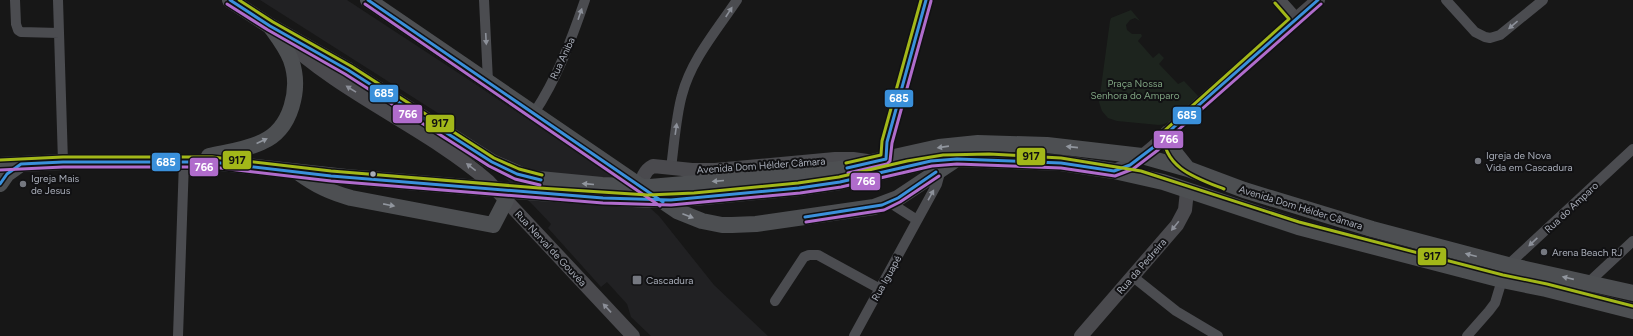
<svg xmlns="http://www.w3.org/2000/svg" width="1633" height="336" font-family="Figtree,sans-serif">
<rect width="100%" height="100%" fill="#171717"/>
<!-- built -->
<path fill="#212123" d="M260 0H347L469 80 620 181 659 216 714 285 768 336H651L631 317 627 304 607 282 601 287 548 228 551 224 533 205 441 115Z"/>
<!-- green -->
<path fill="#1d241e" d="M1131 10 1140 21 1135 18 1130 20 1126 25 1127 30 1132 34H1141L1142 36 1138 41 1153 58 1159 53 1164 58 1159 64 1178 84 1184 81 1198 96 1199 97C1187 107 1175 123 1159 125L1117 121 1108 118 1102 111 1099 102 1110 21 1111 18Z"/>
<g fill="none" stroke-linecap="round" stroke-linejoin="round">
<!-- minor -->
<path stroke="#4b4c50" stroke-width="10" d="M15 0 16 24 18 30 21 32 59 33
M58 0 63 162
M484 0 488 81
M1446 0 1475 32 1485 37 1490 38 1500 35 1543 0
M534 113C557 79 572 38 585 0
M671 168C674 146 676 116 682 95 691 60 717 30 737 0
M889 202 917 220
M1508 265 1633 149
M1132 276 1176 311 1218 336
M1588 283 1633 241
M775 301 804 257 809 255H818L880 289
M178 336 184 161
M854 336 937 184 941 169
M1467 336 1489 311 1495 303 1502 280"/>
<!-- tertiary -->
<path stroke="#4b4c50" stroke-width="13" d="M1279 0 1296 19"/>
<!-- secondary -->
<path stroke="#4a4a4e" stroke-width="14" d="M281 36C342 95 424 126 488 181L633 336
M886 159 887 142 926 0
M1114 171C1138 163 1157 145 1174 127L1318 0
M643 188C640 180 645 170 653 166L692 170H715L835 159H853L867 161
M1081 336 1177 225 1185 210 1187 191"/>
<!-- primary -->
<path stroke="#4d4f52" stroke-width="16" d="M230 0 270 26 348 70
M368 0 677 211 702 221 722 225H732L756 224 874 207 898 198 955 160
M1168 133 1171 148 1187 168
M209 156C227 152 245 150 262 142 292 129 301 88 291 60 286 47 278 37 270 26
M0 165 63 162H212L346 177
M299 173C317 186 330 192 351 198L493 225 506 200
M798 174 840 169 939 147 978 143 1047 145 1142 156 1188 169 1244 190 1372 229 1508 265 1633 293
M0 184 7 174 21 164
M799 188 840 182 931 161 957 159 1061 163 1114 171 1163 182 1298 227 1502 280 1546 289 1633 311"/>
<!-- primary-bridge -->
<path stroke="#4d4f52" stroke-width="16" d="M348 70 492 162 529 178 602 185 650 187 798 174
M346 177 539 193 648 200 694 198 799 188"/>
<!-- bus-1 casing -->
<g stroke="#111113" stroke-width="6">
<path id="bus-1" d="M230 0 270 26 348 70 492 162 517 174 541 180
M368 0 663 202
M847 168 886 159 887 142 926 0
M0 184 7 174 21 164 63 162H212L331 176 603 198 671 200 799 188 840 182 931 161 957 159 1061 163 1114 171 1130 165 1155 146 1174 127 1318 0
M805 217 882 205 898 198 936 172"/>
</g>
<!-- bus-2 casing -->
<g stroke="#111113" stroke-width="6">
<path id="bus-2" d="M227 4 268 30 345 74 489 166 515 179 540 185
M365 4 660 206
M0 170 63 167H212L331 181 603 203 671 205 800 193 841 187 932 166 957 164 1061 168 1115 176 1133 169 1158 150 1177 131 1321 4
M848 173 887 164 890 161 892 143 931 1
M806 222 884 210 900 202 939 176"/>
</g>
<!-- bus-3 casing -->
<g stroke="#111113" stroke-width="6">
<path id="bus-3" d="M239 0 273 22 351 66 494 158 519 169 542 175
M0 160 63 157H212L331 171 539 188 648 195 694 193 798 183 839 177 907 161 943 155 989 154 1061 158 1141 171 1299 222 1503 275 1547 284 1633 306
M846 163 881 155 882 141 921 0
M1224 189C1196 178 1163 168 1163 132L1289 19 1275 3"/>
</g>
<!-- bus-1 -->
<use href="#bus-1" stroke="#3a90db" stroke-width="3"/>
<!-- bus-2 -->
<use href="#bus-2" stroke="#b06ccc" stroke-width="3"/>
<!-- bus-3 -->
<use href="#bus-3" stroke="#a2b719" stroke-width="3"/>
</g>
<!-- one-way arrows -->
<defs><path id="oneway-solid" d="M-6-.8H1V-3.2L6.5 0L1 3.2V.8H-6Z"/></defs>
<g fill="#8c9099">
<use href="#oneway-solid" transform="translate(729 12) rotate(-57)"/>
<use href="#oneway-solid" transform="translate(580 14) rotate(-71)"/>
<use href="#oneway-solid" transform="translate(1513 25) rotate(140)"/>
<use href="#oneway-solid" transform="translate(486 39) rotate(87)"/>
<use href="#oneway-solid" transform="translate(676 129) rotate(-82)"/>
<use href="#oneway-solid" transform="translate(931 195) rotate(-61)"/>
<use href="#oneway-solid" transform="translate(1533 242) rotate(137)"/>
</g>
<g fill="#8c8f98">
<use href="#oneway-solid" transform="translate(351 89) rotate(-148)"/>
<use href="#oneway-solid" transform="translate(471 167) rotate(-142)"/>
<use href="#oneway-solid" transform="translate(1175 226) rotate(129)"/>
<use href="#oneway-solid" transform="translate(607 308) rotate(-133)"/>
</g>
<g fill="#91969e">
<use href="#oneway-solid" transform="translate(262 141) rotate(-25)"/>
<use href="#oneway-solid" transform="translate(943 147) rotate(172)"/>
<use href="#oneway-solid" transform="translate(1072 147) rotate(-174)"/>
<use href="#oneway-solid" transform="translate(718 181) rotate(175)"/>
<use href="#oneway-solid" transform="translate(588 184) rotate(-175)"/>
<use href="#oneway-solid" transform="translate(389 205) rotate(11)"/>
<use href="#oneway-solid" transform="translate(688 216) rotate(21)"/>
<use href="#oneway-solid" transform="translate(1471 255) rotate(-165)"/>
<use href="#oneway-solid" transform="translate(1568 278) rotate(-167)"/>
</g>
<!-- markers -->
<g fill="#757880" stroke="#111113" stroke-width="1.5">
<circle cx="1478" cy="161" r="4"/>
<circle cx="23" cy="184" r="4"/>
<circle cx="1544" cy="252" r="4"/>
<rect x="632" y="275" width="10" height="10" rx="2"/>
</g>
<circle fill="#a8adb8" stroke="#111113" stroke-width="1.5" cx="373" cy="174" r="3.5"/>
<g text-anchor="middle" stroke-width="4" stroke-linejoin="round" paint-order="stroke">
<!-- street labels -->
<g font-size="10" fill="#a8adb8" stroke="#111113">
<text transform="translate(562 58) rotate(-65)" y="4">Rua Aniba</text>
<text transform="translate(761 165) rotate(-4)" y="4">Avenida Dom Hélder Câmara</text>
<text transform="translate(1301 207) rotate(17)" y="4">Avenida Dom Hélder Câmara</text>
<text transform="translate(1571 207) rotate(-43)" y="4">Rua do Amparo</text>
<text transform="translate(551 248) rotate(47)" y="4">Rua Nerval de Gouvêa</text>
<text transform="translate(1141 266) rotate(-49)" y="4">Rua da Pedreira</text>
<text transform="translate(886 278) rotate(-61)" y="4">Rua Iguapé</text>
</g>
<!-- park labels -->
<g font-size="10" fill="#7fa381" stroke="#111113">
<text x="1135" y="87">Praça Nossa<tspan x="1135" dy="12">Senhora do Amparo</tspan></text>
</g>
<!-- poi labels -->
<g font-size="10" fill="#a8adb8" stroke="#111113" text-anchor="start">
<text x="1486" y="159">Igreja de Nova<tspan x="1486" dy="12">Vida em Cascadura</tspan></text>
<text x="31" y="182">Igreja Mais<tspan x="31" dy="12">de Jesus</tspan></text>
<text x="1552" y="256">Arena Beach RJ</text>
<text x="646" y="284">Cascadura</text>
</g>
</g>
<g stroke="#111113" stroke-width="1.5">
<rect x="369" y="84" width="30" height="19" rx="4" fill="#3a90db"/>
<rect x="884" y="89" width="30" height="19" rx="4" fill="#3a90db"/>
<rect x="392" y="104" width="31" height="20" rx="4" fill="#b06ccc"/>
<rect x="1172" y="106" width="30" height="19" rx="4" fill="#3a90db"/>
<rect x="425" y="114" width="30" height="19" rx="4" fill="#a2b719"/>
<rect x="1153" y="130" width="31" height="19" rx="4" fill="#b06ccc"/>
<rect x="1016" y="147" width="30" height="19" rx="4" fill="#a2b719"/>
<rect x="222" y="150" width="30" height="20" rx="4" fill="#a2b719"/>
<rect x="151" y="152" width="30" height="20" rx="4" fill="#3a90db"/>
<rect x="189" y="157" width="30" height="20" rx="4" fill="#b06ccc"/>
<rect x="850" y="172" width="31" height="19" rx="4" fill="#b06ccc"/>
<rect x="1417" y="247" width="30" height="19" rx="4" fill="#a2b719"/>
</g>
<g font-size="11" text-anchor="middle" font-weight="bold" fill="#fff">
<text x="384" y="97">685</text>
<text x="899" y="102">685</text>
<text x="408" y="118">766</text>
<text x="1187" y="119">685</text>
<text x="1169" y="143">766</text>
<text x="166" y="166">685</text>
<text x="204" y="171">766</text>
<text x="866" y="185">766</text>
</g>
<g font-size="11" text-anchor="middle" font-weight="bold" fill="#111">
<text x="440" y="127">917</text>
<text x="1031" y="160">917</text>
<text x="237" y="164">917</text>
<text x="1432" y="260">917</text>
</g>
</svg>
